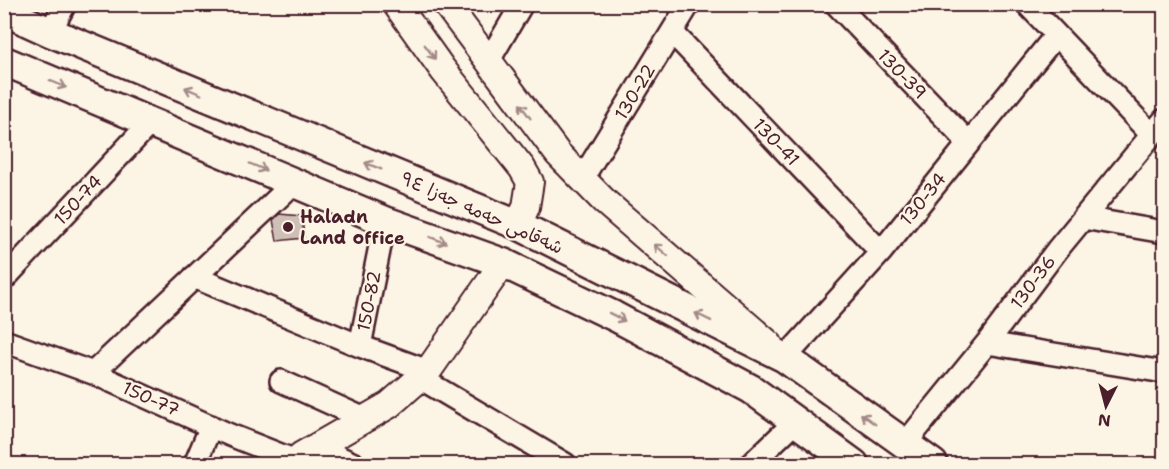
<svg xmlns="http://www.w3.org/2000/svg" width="1169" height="469" font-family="'Shantell Sans','Playpen Sans Arabic',sans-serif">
<rect width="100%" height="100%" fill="#fcf5e5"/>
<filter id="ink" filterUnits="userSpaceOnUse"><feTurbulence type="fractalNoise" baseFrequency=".0167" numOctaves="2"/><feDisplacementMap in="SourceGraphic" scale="12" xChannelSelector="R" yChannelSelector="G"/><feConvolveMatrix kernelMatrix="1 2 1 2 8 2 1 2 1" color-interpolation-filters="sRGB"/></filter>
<g filter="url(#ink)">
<!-- building -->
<path fill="#cfc0b7" stroke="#4a1f2b" stroke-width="1.5" d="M279 214 302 216 304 238 277 241 273 220Z"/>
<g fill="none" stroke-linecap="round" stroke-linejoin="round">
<!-- minor casing -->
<g stroke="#4a1f2b" stroke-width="26">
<path id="minor" d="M836 4 969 143
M1027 4 1152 135
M50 32 65 4
M672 32 881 252
M488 62 522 4
M582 179 689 4
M1083 218 1164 232
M385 221 360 346 428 371
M194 277 360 346
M4 279 151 122
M4 341 93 373 230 435 296 461
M987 343 1164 372
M785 358 881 252 1056 35
M93 373 295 182
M420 378 565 464
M281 381 365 419
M904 445 987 343 1057 250 1164 120
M317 447 354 464
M195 464 211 426
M751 464 795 422"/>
</g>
<!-- tertiary casing -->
<g stroke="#4a1f2b" stroke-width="30">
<path id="tertiary" d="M396 4 443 70 522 168 530 182 526 207 518 225
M446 4 558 154 605 202 769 344
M292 464 302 455 389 405 428 371 503 263"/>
</g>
<!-- secondary casing -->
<g stroke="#4a1f2b" stroke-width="33">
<path id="secondary" d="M4 11 50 32 518 225 785 358 933 464
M4 61 385 221 503 263 614 316 751 389 854 464"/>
</g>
<!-- minor -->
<use href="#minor" stroke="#fcf5e5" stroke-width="21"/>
<!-- tertiary -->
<use href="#tertiary" stroke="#fcf5e5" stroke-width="26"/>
<!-- secondary -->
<use href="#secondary" stroke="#fcf5e5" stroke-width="28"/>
</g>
<!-- one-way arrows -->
<defs><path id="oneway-shaft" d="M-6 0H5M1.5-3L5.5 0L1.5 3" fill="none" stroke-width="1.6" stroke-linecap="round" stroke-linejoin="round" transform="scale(1.5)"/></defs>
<g stroke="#a38a88">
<use href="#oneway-shaft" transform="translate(430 52) rotate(54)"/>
<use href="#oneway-shaft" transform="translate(58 84) rotate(23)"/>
<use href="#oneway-shaft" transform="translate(193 91) rotate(-157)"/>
<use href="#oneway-shaft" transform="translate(525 111) rotate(-127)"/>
<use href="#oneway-shaft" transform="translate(373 166) rotate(-158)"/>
<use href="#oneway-shaft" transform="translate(258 167) rotate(23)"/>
<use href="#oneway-shaft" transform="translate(438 240) rotate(20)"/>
<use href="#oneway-shaft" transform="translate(661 250) rotate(-139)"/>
<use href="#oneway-shaft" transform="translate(617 317) rotate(27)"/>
<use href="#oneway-shaft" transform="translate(703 317) rotate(-154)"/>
<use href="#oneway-shaft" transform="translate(868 419) rotate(-144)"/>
</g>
</g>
<!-- markers -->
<circle fill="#4a1f2b" stroke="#fcf5e5" stroke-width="2" cx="288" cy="227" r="6"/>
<g text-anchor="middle" stroke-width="4.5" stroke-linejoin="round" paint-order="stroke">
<!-- street labels -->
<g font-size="18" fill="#4a1f2b" stroke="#fcf5e5">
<text transform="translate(902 74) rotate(46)" y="6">130-39</text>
<text transform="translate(635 92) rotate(-59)" y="6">130-22</text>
<text transform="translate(776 142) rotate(46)" y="6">130-41</text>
<text transform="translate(923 199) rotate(-51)" y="6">130-34</text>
<text transform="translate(78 200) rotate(-47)" y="6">150-74</text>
<text transform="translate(482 213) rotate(24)" y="6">شەقامی حەمە جەزا ٩٤</text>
<text transform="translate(1033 282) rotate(-53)" y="6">130-36</text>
<text transform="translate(369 301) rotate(-79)" y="6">150-82</text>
<text transform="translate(151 399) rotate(24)" y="6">150-77</text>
</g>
<!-- poi labels -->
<g font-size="18" font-weight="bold" fill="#4a1f2b" stroke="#fcf5e5" text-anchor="start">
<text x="300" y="223">Haladn<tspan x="300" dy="21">Land office</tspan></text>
</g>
</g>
<!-- margin -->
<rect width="1169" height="469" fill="none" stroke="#fcf5e5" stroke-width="24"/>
<rect x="12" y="12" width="1145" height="445" fill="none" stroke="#4a1f2b" stroke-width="2" filter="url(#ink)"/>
<!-- north arrow -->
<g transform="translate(1106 406) rotate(186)" stroke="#fcf5e5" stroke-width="4.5" paint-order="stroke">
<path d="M0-4.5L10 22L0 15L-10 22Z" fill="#4a1f2b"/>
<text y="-9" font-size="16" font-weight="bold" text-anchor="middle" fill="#4a1f2b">N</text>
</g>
</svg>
